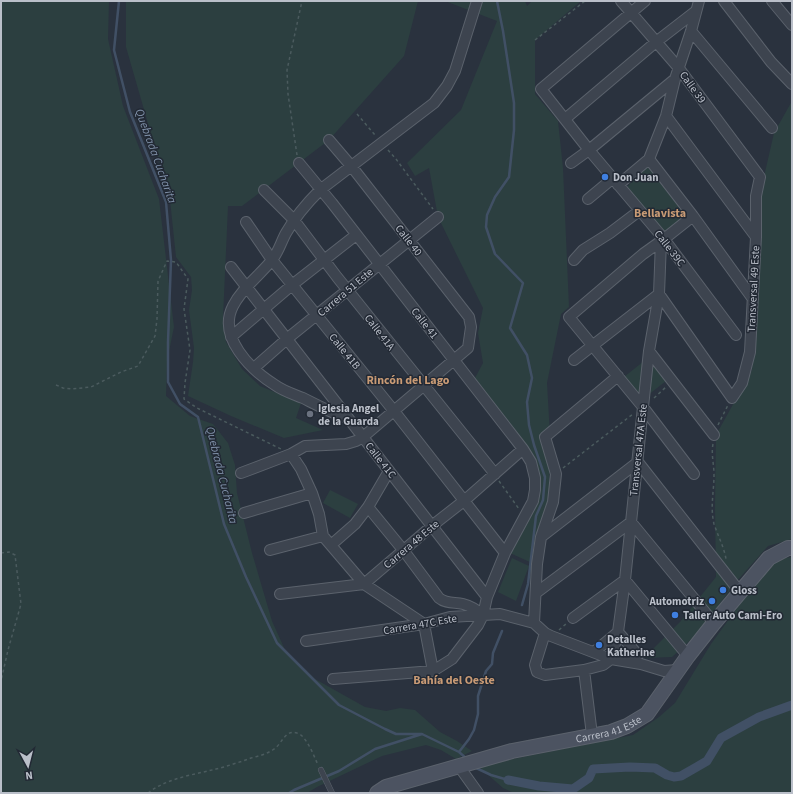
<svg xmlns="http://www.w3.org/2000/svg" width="793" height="794" font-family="'Source Sans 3',sans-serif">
<rect width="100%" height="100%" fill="#2a323e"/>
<!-- green -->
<path fill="#2c3f40" d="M1 1H109L108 39 123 106 159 199 174 327 167 361 166 396 190 416 213 424 228 443 235 465 237 493 252 553 272 621 285 650 315 679 365 707 386 711 400 708 415 710 440 732 457 741 472 751 456 759 441 750 426 745 382 756 317 787 307 793H1Z
M126 1H418L404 56 329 140 242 206H228L223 318 226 342 242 369 260 386 301 403 296 418 323 430 284 438 231 416 188 396 193 362 194 348 189 310 192 290 191 277 176 257 170 200 126 47Z
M445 1H525L527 6 532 1H581L535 40V94L558 121 563 168 569 307 561 314 547 383 550 435 549 500 532 563 510 553 533 508 535 462 475 378 483 363 478 333 483 308 438 217 429 168 415 176 407 163 461 110 497 21Z
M792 101V539L768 546 736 582 696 635 672 657 644 658 680 622 716 577 715 506 716 435 752 370 757 238 763 181 774 133Z
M647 166 686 216 664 232 627 187Z
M649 357 666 381 643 399 624 377Z
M330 490 358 504 350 518 323 503Z
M792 557V793H514L503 788 478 766 633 735 659 717 675 703 711 644 750 590 779 559Z
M512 558 529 566 516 601 498 592Z"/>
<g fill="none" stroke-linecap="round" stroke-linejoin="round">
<!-- stream -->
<path stroke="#415065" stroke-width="2.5" d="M119 1 114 50 130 112 166 202 171 260 168 342V382L180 404 198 417 224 524 246 577 277 643 339 705 385 729 396 734H422
M497 1 503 31 514 103V130L509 177 495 197 487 215 486 227 495 254 523 283 510 328 527 355 532 378 527 402 529 425 534 445 545 477 543 500 536 516 528 584 522 605
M459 752 469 739 474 730 478 714V696L486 671 492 664 493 653 502 631
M474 767 491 775 508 780
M289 793 294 790 339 771 375 749 422 734 459 752 467 759"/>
<!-- canal -->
<path stroke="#415065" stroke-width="9" d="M508 780 539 786 573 789 589 778 593 769 630 767 655 768 667 775 674 777 681 776 707 761 721 738 759 717 792 705"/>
<!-- lane casing -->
<g stroke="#5b626c" stroke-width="6">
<path id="lane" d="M321 770 332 793"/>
</g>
<!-- street casing -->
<g stroke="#5b626c" stroke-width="12">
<path id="street" d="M645 1 541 89 589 150 664 239 736 335
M724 1 771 62 792 84
M772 1 792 25
M691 31 772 128
M666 116 756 237
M565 119 656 42 696 11
M649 159 693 216 753 299
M299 163 332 203 523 449 531 462 535 478V490L533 501 505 553 487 597 483 615 478 625 452 659 433 671 333 679
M571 163 589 150 675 79
M618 185 649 159 666 116 675 79 691 31 699 1
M264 190 294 220 337 277 495 474
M588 199 612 179
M693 216 664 239 643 254 569 317 643 407 694 474
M246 222 272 260 394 411 505 553
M574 260 583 250 610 233 639 211
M231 267 487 597
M231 337 292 285 356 235
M649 351 714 435
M574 360 659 294 732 398 742 383 750 352 756 237V196L760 177 678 67 621 1
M254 368 288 338 438 217
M347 418C332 413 317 405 303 398 293 394 283 391 275 385 251 370 217 337 233 306 242 288 260 275 272 260 279 251 281 242 286 233 295 217 307 203 320 190L434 103 447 86 455 71 477 1
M291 454 301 469 312 493 319 514 323 536 364 584 424 624 433 671
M241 473 291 454 305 446 346 444 356 441 363 437 468 348 471 327 469 317 352 167 329 140
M368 507 404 551 439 598C446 604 455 602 463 604 471 606 477 610 483 615
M244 513 312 493
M541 537 638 462 740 592
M331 545 355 524 368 507 389 471
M270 550 323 536
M536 593 631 522 714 623
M280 594 364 584 433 525 465 500 523 449
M573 618 625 580 688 656
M534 623 537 564 541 537 553 502 556 474 545 437 618 376
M545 633 535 665 537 672 545 675 584 670 603 665 611 659 618 632 625 580 643 407 649 351 659 294 661 241
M306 641 424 624 450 617 500 614 534 623 545 633 551 636 611 659 641 664 664 671 678 670
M594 652 618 632 638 655
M584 670 592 735
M458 765 478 793"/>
</g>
<!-- secondary casing -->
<g stroke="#5b626c" stroke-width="16">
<g id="secondary">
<path id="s1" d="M377 793 386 787 512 751 611 732 627 726 647 714 688 656 714 623 769 558 788 548H792"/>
</g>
</g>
<!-- path -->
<path stroke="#4b5b5e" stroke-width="1.5" stroke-dasharray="3 3" stroke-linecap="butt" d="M535 40 585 1
M357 114 375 135
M388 150 396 159 433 209
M297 155 288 94 287 70 302 1
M56 385 63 388 72 389 91 387 121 372 138 366 155 336 157 319 158 281 167 261 176 262 188 279 184 309 190 350 185 383 184 399 197 408 281 449
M654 398 666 387
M718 425 728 405
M713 444C711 454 714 464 714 475 714 491 710 507 714 524 718 536 724 547 726 559
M563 468 633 414
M499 481 519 509
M1 553 9 552 15 555 21 604 8 650 1 681
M559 630 567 623
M148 793C167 778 193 775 216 769 228 766 240 762 251 758 259 756 267 754 274 749 282 744 285 729 297 733 306 735 314 756 318 765"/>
<!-- lane -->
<use href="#lane" stroke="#3d444f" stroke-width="5"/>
<!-- street -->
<use href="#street" stroke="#3d444f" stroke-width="10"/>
<!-- secondary -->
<use href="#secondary" stroke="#4c5361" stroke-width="14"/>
</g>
<!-- markers -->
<g fill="#3f7fe0" stroke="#222934" stroke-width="1.5">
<circle cx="605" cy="177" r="4"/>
<circle cx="723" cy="590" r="4"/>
<circle cx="712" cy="601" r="4"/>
<circle cx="675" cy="615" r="4"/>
<circle cx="599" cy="645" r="4"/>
</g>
<circle fill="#6b7280" stroke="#222934" stroke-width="1.5" cx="310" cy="414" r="4"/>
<g text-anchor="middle" stroke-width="3" stroke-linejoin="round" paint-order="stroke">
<!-- street labels -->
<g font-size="11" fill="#babfc9" stroke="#222934">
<text transform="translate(693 87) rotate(54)" y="4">Calle 39</text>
<text transform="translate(409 240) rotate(52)" y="4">Calle 40</text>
<text transform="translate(670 248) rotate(52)" y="4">Calle 39C</text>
<text transform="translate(753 289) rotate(-87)" y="4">Transversal 49 Este</text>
<text transform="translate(345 292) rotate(-40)" y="4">Carrera 51 Este</text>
<text transform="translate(425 323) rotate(52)" y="4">Calle 41</text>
<text transform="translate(380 332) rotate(52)" y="4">Calle 41A</text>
<text transform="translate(345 351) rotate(51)" y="4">Calle 41B</text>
<text transform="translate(638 450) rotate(-84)" y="4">Transversal 47A Este</text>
<text transform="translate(381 460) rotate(52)" y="4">Calle 41C</text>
<text transform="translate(411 544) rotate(-40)" y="4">Carrera 48 Este</text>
<text transform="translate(420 624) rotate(-10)" y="4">Carrera 47C Este</text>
<text dy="4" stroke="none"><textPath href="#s1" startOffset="241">Carrera 41 Este</textPath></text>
</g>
<!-- poi labels -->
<g font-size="11" font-weight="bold" fill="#babfc9" stroke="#222934" text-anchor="start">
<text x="613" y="181">Don Juan</text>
<text x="318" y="412">Iglesia Angel<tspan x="318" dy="13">de la Guarda</tspan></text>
<text x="731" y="594">Gloss</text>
<text x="704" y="605" text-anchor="end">Automotriz</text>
<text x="683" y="619">Taller Auto Cami-Ero</text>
<text x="607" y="643">Detalles<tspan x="607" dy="13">Katherine</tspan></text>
</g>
<!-- water labels -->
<g font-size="12" font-style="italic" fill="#7f90a8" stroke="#222934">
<text transform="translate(156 156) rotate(70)" y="4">Quebrada Cucharita</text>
<text transform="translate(222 475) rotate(76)" y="4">Quebrada Cucharita</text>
</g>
<!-- neighbourhood labels -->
<g font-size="12" font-weight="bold" fill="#c99b75" stroke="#222934">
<text x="660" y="217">Bellavista</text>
<text x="408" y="384">Rincón del Lago</text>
<text x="454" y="684">Bahía del Oeste</text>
</g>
</g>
<!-- border -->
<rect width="793" height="794" fill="none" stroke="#babfc9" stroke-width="4"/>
<!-- north arrow -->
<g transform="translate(28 766) rotate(173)" stroke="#222934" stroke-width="3" paint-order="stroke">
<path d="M0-3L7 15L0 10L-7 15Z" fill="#babfc9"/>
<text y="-6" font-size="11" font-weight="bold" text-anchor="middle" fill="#babfc9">N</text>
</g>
</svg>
